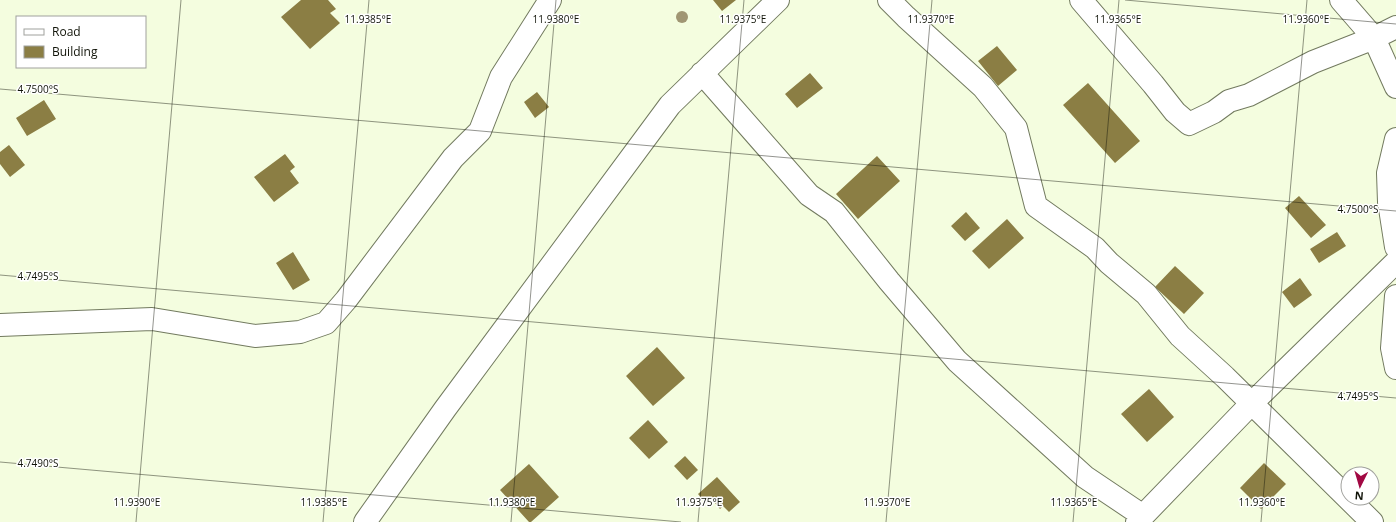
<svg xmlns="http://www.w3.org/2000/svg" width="1396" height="522" font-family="'Open Sans',sans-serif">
<rect width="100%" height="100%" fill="#f4fddf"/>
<!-- building -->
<path fill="#8b7e44" d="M301 0H328L336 9 330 13 340 23 310 49 281 17Z
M713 0H736L722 11Z
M997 46 1017 70 998 86 978 61Z
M810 73 823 88 797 108 785 94Z
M1088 83 1140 141 1115 163 1063 105Z
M537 92 549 107 535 118 524 102Z
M44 100 56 119 27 136 16 118Z
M9 145 25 165 10 177 0 164V152Z
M285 154 295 167 290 171 299 183 274 202 254 177Z
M877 156 900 181 858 219 836 194Z
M1299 196 1326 225 1311 238 1285 208Z
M966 212 980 228 965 241 951 226Z
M1007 219 1024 238 989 269 972 251Z
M1337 232 1346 246 1319 263 1310 249Z
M293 252 310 280 293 290 276 263Z
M1175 266 1204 293 1184 314 1155 287Z
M1300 278 1312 295 1294 308 1282 292Z
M657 347 685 378 653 406 626 376Z
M1149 389 1174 417 1147 442 1121 414Z
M648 420 668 442 649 459 629 438Z
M685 456 698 470 687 480 674 466Z
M1264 463 1286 484 1261 509 1240 488Z
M529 464 559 497 531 522H529L500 490Z
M717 477 740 502 729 512 723 506 720 509 711 498 706 503 698 494Z"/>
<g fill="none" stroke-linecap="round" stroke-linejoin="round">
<!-- minor casing -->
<g stroke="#727a5f" stroke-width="24">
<path id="minor" d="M889 0 906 17 983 87 1016 128 1036 206 1095 248 1109 263 1146 294 1180 336 1225 377 1372 522
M1081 0 1153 84 1175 112 1189 124 1214 112 1229 101 1249 95 1313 62 1374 38 1396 27
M1341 0 1374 38 1396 87
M702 73 809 195 834 212 889 281 957 361 1085 477 1143 516
M1396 139 1388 173 1389 202 1396 247
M1396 296 1392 348 1396 368
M0 325 152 319 255 336 300 332 326 323 346 300 453 158 480 131 501 77 550 0
M365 522 445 409 670 105 778 0
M1137 522 1251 404 1396 262"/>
</g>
<!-- minor -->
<use href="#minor" stroke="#fff" stroke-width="22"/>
</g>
<!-- trees -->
<circle fill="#a09673" cx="682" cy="17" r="6"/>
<!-- ticks -->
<path fill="none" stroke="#111409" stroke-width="1" stroke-opacity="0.45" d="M1125 0 1396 24M0 89 1396 211M0 275 1396 398M0 462 681 522M136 522 181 0M323 522 369 0M511 522 556 0M698 522 744 0M886 522 932 0M1073 522 1119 0M1261 522 1307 0"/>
<g font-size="10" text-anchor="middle" fill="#111409" stroke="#fff" stroke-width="3" stroke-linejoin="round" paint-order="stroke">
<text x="368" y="23">11.9385°E</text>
<text x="556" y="23">11.9380°E</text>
<text x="743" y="23">11.9375°E</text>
<text x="931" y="23">11.9370°E</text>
<text x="1118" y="23">11.9365°E</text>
<text x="1306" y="23">11.9360°E</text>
<text x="38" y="93">4.7500°S</text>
<text x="1358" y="213">4.7500°S</text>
<text x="38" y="280">4.7495°S</text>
<text x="1358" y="400">4.7495°S</text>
<text x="38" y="467">4.7490°S</text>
<text x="137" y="506">11.9390°E</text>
<text x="324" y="506">11.9385°E</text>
<text x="512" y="506">11.9380°E</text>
<text x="699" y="506">11.9375°E</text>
<text x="887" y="506">11.9370°E</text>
<text x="1074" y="506">11.9365°E</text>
<text x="1262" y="506">11.9360°E</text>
</g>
<!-- legend -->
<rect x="16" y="16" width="130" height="52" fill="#ffffff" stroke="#a0a19d"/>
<rect x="24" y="29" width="20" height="6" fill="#ffffff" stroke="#a0a19d"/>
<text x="52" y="36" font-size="12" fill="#111409">Road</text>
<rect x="24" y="46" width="20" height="12" fill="#8b7e44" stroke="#a0a19d"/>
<text x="52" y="56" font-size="12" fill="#111409">Building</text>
<!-- north arrow -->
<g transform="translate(1360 486) rotate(185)"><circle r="19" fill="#ffffff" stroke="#a0a19d"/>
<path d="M0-3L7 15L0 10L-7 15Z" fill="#a20843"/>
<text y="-6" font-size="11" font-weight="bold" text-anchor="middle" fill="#111409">N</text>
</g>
</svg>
